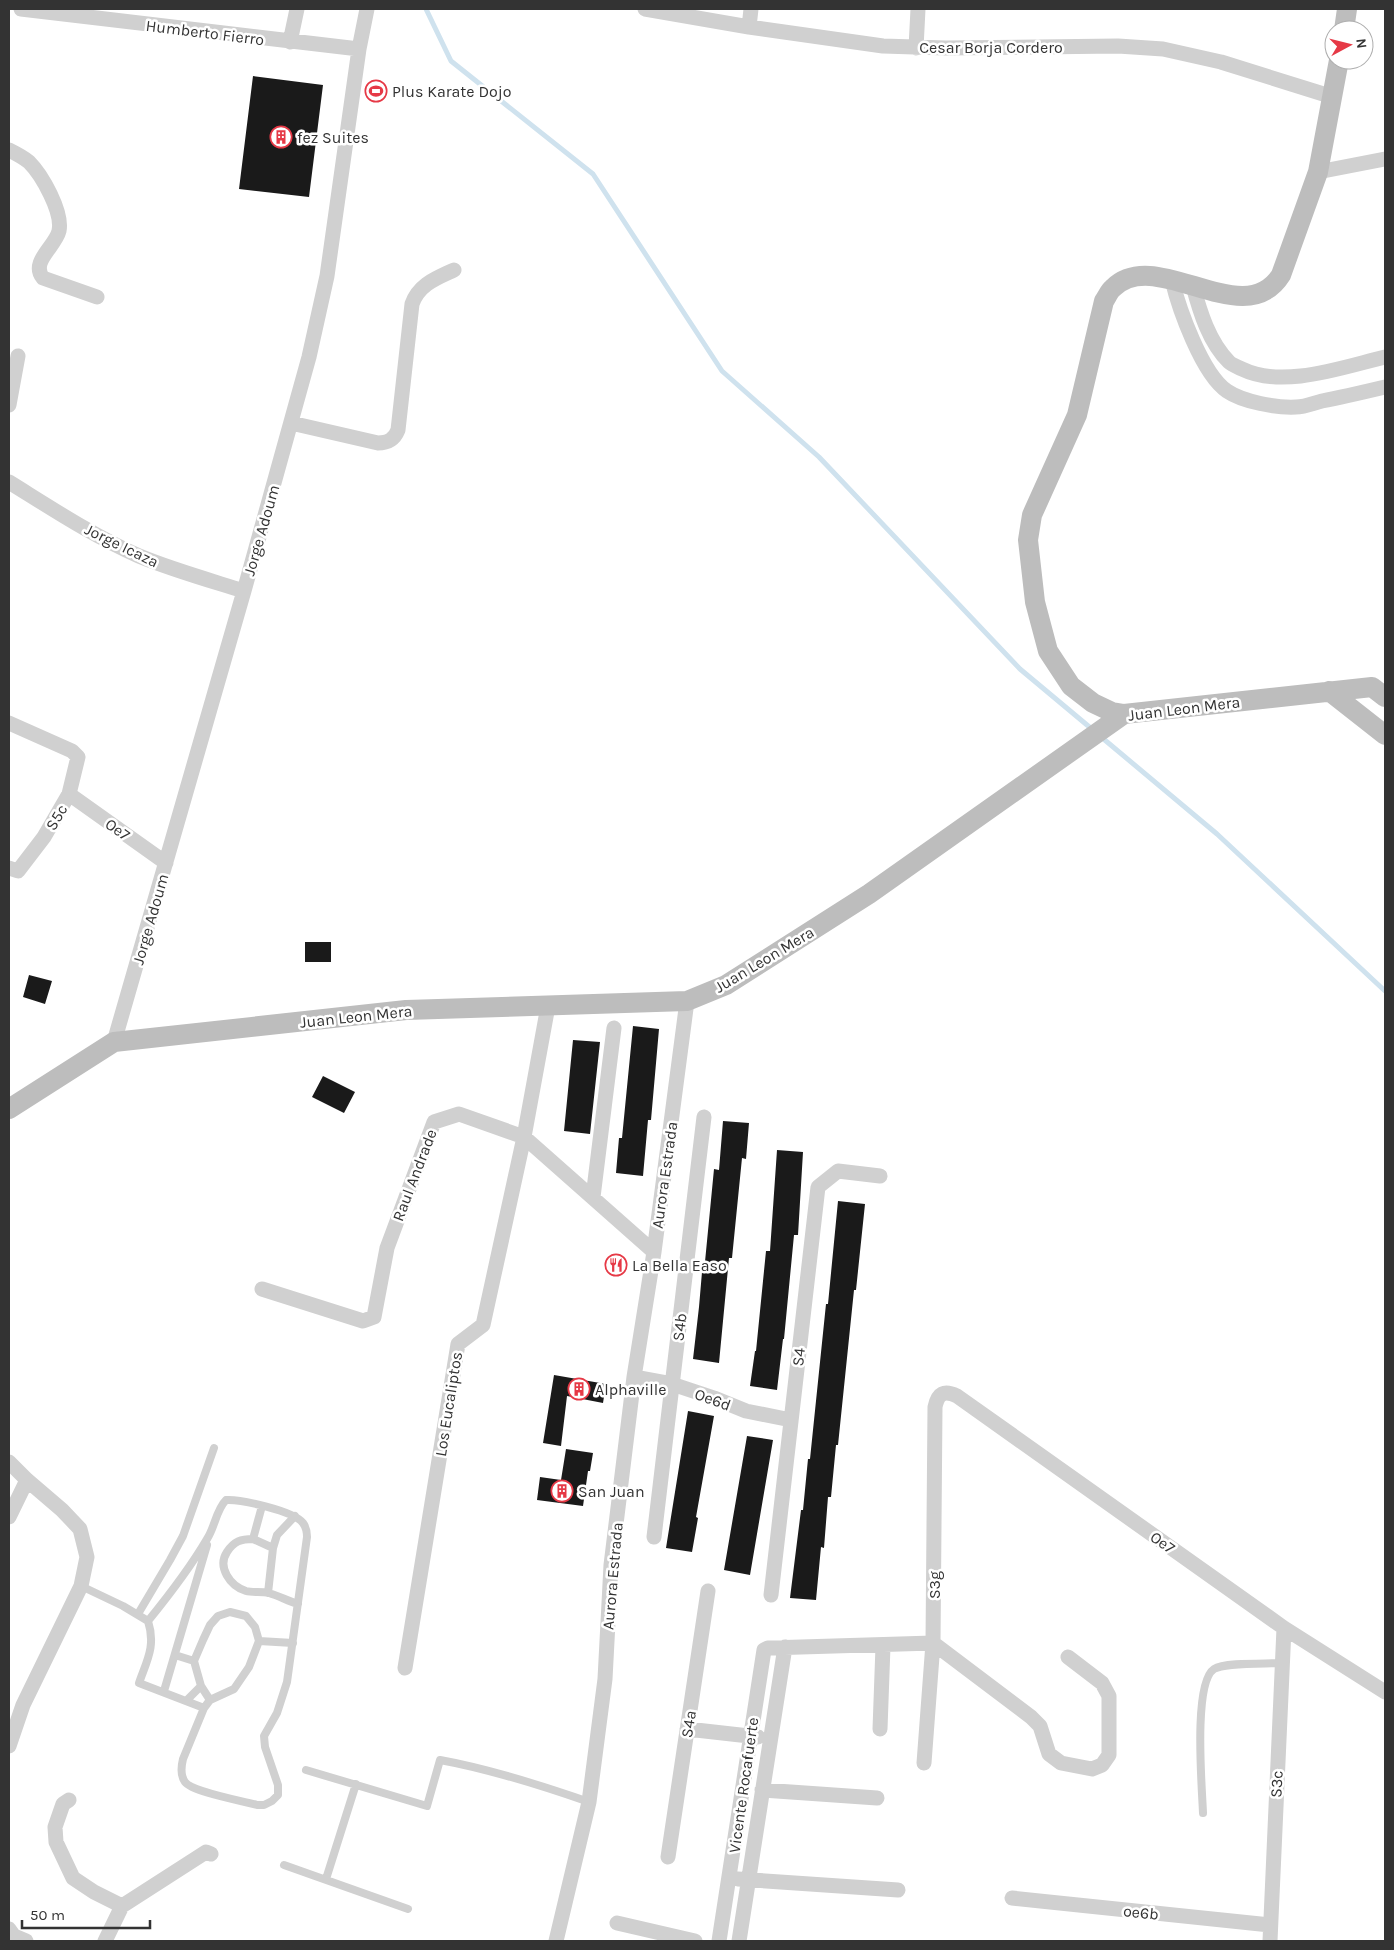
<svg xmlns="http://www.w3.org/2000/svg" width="1394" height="1950" font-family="Karla,sans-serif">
<rect width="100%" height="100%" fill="#fff"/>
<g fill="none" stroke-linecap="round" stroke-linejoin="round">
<!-- stream -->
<path stroke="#cfe2ee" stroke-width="5" d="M426 9 451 61 593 174 722 371 819 457 1020 669 1093 730
M1100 736 1217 834 1385 991"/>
</g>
<!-- building -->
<path fill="#1a1a1a" d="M253 76 323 85 309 197 239 189Z
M305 942H331V962H305Z
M29 975 52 981 45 1004 23 997Z
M633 1026 659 1029 651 1120H648L643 1176 616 1173 619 1138H622Z
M573 1040 600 1042 590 1134 564 1131Z
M323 1076 355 1092 344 1113 312 1097Z
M723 1121 749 1123 746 1159 742 1158 732 1258H729L719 1363 693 1359 699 1307 702 1272H704L714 1169 719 1170Z
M777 1150 803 1152 798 1235H794L784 1339H783L777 1390 750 1386 755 1351H756L766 1251H770Z
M838 1201 865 1204 856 1290H854L838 1445H836L831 1497H828L824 1548 821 1547 816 1600 790 1598 801 1510H803L808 1459H810L826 1304H828Z
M554 1375 606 1384 603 1403 567 1396 561 1446 543 1443Z
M688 1411 714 1416 696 1517 698 1518 692 1552 666 1548Z
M747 1436 773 1440 750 1575 724 1570Z
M566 1449 593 1453 590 1471H588L583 1506 537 1500 540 1477 561 1480Z"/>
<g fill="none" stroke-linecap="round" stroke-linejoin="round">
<!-- lane -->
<path stroke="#d0d0d0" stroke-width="8" d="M262 1506 253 1539C241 1539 234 1541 227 1552 217 1567 230 1586 246 1591 253 1593 261 1591 269 1593 279 1596 288 1601 298 1604
M253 1539 273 1548
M81 1586 123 1606 148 1621C156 1646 147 1660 139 1683L204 1708
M268 1593 273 1548 277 1535 295 1516
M138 1614 170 1560 183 1536 214 1448
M148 1621C170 1594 190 1568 207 1539 215 1527 216 1510 226 1500 240 1499 294 1511 303 1523 306 1527 307 1533 307 1537L287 1682 277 1713 264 1736 265 1747 278 1785V1795L272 1801 264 1805H257C243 1801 192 1792 185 1782 180 1775 181 1767 183 1759L204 1708 210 1700 234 1689 249 1667 259 1641 255 1627 246 1616 230 1612 218 1616 210 1625 203 1640 194 1661 201 1686 210 1700
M259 1641 293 1643
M175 1655 194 1661
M164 1691 207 1545
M186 1701 201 1686
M306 1770 427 1806 440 1760C490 1769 540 1785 589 1802
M1203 1813C1202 1787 1193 1683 1214 1669 1225 1662 1266 1664 1282 1663
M284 1865 408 1909
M326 1879 356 1784"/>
<!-- street -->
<path stroke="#d0d0d0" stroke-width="15" d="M21 9 359 49
M645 9 749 27 883 46 946 48 1118 46 1163 49 1221 62 1333 97
M749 27 751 9
M290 42 297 9
M916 48 918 9
M9 150C15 153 23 157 29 162 42 175 63 212 59 231 55 247 30 262 43 278L97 297
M1318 172 1385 159
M1172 280C1179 309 1202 374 1227 391 1243 402 1277 408 1296 407 1305 407 1314 403 1322 401 1343 397 1364 392 1385 387
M1193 286C1200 312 1209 342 1229 362 1232 365 1238 367 1242 369 1283 389 1343 367 1385 357
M9 405 18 356
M291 423 378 443C388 443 394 440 398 430L412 304C419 284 437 278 454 270
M9 482C51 508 93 536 139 556 173 570 209 580 244 591
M9 723 72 751 78 757 69 794 44 837 18 871 9 868
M69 794 166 863
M114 1042 244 591 309 357 327 276 359 49 367 9
M593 1197 614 1028
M262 1289 363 1321 374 1317 387 1248 434 1122 459 1114 524 1137 654 1252
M634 1377 672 1384 714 1398 746 1411 791 1420
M9 1462 27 1480 62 1510 80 1529 87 1557 81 1586 23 1705 9 1746
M9 1517 27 1480
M654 1537 704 1117
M771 1595 818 1187 838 1171 880 1176
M1068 1657 1102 1683 1109 1696V1755L1102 1765 1092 1769 1061 1763 1049 1754 1040 1726 1031 1717 933 1643 935 1407C938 1393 944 1390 957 1396L1284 1628 1385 1692
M405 1668 458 1344 483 1325 524 1137 548 1006
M687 1729 758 1737
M880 1729 883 1646
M762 1790 877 1798
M69 1800 63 1804 55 1827 56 1842 73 1878 94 1892 122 1906
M668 1857 708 1591
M738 1879 898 1890
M1012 1898 1270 1925
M617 1923 695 1941
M9 1929 14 1936 26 1941
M105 1941 122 1906 206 1852 211 1854
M556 1941 589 1802 605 1679 611 1565 634 1377 654 1252 687 1001
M719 1941 764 1650 768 1648 933 1643 924 1763
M739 1941 785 1647
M1270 1941 1284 1628"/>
<!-- secondary -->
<path stroke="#bdbdbd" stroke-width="20" d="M1344 30 1347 9
M1329 691 1385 735
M1124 714 1112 712 1093 703 1071 686 1048 651 1035 602 1028 540 1032 515 1077 415 1104 301C1107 297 1109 291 1113 288 1156 245 1244 334 1281 275L1318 172 1339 60
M9 1109 114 1042 406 1010 687 1001 726 985 869 894 1124 714 1372 687 1385 697"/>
</g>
<!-- icons -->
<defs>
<g id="stadium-ring" transform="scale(1.125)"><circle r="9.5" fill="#fff" stroke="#e63946" stroke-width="1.5"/><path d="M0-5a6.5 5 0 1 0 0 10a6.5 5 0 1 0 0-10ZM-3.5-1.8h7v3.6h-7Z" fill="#e63946"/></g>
<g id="building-ring" transform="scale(1.125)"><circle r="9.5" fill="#fff" stroke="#e63946" stroke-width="1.5"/><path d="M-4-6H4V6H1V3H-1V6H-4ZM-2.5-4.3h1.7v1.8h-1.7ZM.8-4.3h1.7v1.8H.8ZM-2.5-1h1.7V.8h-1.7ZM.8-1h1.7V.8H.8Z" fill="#e63946"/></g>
<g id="restaurant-ring" transform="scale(1.125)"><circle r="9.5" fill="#fff" stroke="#e63946" stroke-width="1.5"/><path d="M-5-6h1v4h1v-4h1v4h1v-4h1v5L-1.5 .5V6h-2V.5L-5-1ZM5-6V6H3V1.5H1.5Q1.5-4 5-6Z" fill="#e63946"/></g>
</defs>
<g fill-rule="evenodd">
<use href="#stadium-ring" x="376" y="91"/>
<use href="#building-ring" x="281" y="137"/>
<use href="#restaurant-ring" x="616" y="1265"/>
<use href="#building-ring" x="579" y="1389"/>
<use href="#building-ring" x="562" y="1491"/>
</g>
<g text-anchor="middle" stroke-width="5" stroke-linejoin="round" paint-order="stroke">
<!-- street labels -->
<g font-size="16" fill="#333" stroke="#fff">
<text transform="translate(205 32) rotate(7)" y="6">Humberto Fierro</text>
<text x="991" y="53">Cesar Borja Cordero</text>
<text transform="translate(261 530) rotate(-74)" y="6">Jorge Adoum</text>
<text transform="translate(122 545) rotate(26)" y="6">Jorge Icaza</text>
<text transform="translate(1184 708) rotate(-7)" y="6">Juan Leon Mera</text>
<text transform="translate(56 817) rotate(-59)" y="6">S5c</text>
<text transform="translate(118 829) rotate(35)" y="6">Oe7</text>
<text transform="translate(150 919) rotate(-74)" y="6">Jorge Adoum</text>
<text transform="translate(764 959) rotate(-31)" y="6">Juan Leon Mera</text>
<text transform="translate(356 1016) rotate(-6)" y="6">Juan Leon Mera</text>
<text transform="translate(414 1175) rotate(-69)" y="6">Raul Andrade</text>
<text transform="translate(664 1175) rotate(-82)" y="6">Aurora Estrada</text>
<text transform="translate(679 1327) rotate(-83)" y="6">S4b</text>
<text transform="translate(798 1357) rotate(-84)" y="6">S4</text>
<text transform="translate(713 1399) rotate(20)" y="6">Oe6d</text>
<text transform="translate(448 1404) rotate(-81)" y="6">Los Eucaliptos</text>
<text transform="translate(1163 1542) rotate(35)" y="6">Oe7</text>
<text transform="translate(612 1576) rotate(-85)" y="6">Aurora Estrada</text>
<text transform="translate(934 1585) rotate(-90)" y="6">S3g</text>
<text transform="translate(688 1724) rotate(-81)" y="6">S4a</text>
<text transform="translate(1276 1784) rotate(-87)" y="6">S3c</text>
<text transform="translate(743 1785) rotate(-82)" y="6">Vicente Rocafuerte</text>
<text transform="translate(1141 1912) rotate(6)" y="6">oe6b</text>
</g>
<!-- poi labels -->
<g font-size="16" fill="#333" stroke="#fff" text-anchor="start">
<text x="392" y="97">Plus Karate Dojo</text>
<text x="297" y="143">fez Suites</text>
<text x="632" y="1271">La Bella Easo</text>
<text x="595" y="1395">Alphaville</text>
<text x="578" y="1497">San Juan</text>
</g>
</g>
<!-- border -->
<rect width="1394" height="1950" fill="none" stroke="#333333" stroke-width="20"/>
<!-- north arrow -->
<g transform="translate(1349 45) rotate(83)"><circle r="24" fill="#ffffff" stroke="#adadad"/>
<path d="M0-4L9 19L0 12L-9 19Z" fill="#e63946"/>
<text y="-8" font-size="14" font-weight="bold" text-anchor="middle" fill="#333333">N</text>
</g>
<!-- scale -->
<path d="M22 1920v8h128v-8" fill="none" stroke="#333333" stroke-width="2.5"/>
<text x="30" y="1920" font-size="15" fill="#333333" stroke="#ffffff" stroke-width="4" paint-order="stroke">50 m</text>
</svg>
